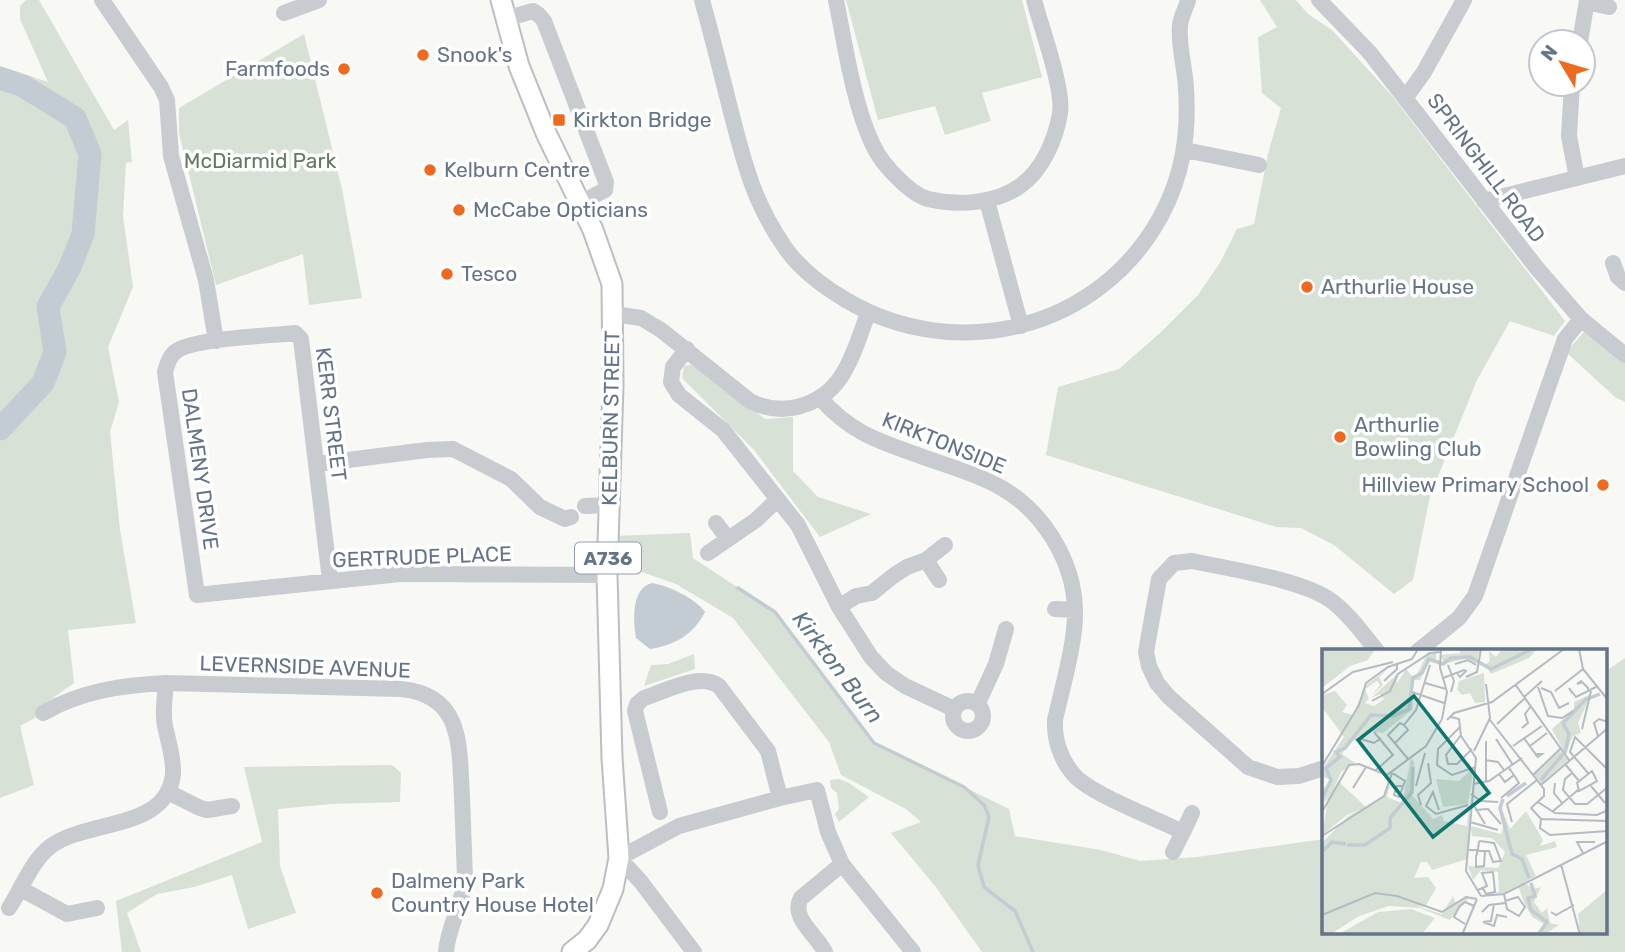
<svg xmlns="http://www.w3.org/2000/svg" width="1625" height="952" font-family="Rubik,sans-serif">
<rect width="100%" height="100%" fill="#f8f8f5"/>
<!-- green -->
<path fill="#d8e1d6" d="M26 0H39L114 130 128 120 132 162 126 163 123 216 133 287 108 347 119 402 110 432 120 530 136 623 68 630 74 683 37 709 35 718 20 726 34 785 0 798V66L48 82 20 19V6Z
M846 0H1022L1042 77 982 93 991 121 945 135 935 106 878 120Z
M1260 0H1296L1308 14 1332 30 1393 97 1565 321 1554 336 1510 321 1477 380 1430 496 1413 580 1394 594 1334 545 1301 528 1276 527 1046 455 1058 387 1119 369 1160 333 1198 295 1221 261 1237 229 1254 224 1268 154 1281 108 1262 93 1258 37 1277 27Z
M304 34 342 189 362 298 309 305 303 254 216 285 179 133V108Z
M1593 322 1625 346V402L1615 397 1566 352Z
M696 364 765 419 793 417V471L818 497 871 514 820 537 754 450 682 378 684 366Z
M690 533 693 558 775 612 874 743 1009 809 1015 836 1101 850 1140 861 1197 857 1324 839V933H1606V671L1625 658V952H982L935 886 891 833 921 822 906 809 841 775 829 742 733 618 676 584 616 563 614 536Z
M694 654 695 669 644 686 651 665 668 664Z
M392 765 401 773 400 802 331 804 278 809 280 866 296 913 248 929 232 875 194 887 157 894 127 913 141 952H122L116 901 262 842 244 767Z
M839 779 849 783 869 797 839 822 835 814 839 809 837 793 831 788 830 780Z"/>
<!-- water -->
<path fill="#c2ccd2" d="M652 583C669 586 695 598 705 612 693 635 675 645 650 649L636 638C633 621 631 588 652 583Z"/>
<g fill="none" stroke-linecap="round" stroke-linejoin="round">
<!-- stream -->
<path stroke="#c2ccd2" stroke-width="3.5" d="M738 588 775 612 874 743 964 787 984 805 989 817 978 865 984 887 1015 911 1033 952"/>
<!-- river -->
<path stroke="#c2ccd2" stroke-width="23" d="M0 78 23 86 75 118 90 154 83 234 70 267 48 307 55 352 43 383 0 429"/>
<!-- major casing -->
<g stroke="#bbbec2" stroke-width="23">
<path id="major" d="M501 0 519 66 546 133 593 230 612 284 613 385 607 575 612 758 619 858 613 889 598 925 587 940 572 952"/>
</g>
<!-- minor -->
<path stroke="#c8cbcf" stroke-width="16" d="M102 0 161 87 167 100 171 156 206 280 216 341
M702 0C712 36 721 72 730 108 744 162 753 202 786 249 801 270 824 287 846 300 956 365 1099 330 1161 216 1183 175 1189 134 1186 88 1185 67 1178 46 1180 25 1181 17 1186 8 1188 0
M836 0C845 44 854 109 875 149 883 165 910 194 928 199 957 206 995 204 1020 186 1042 171 1056 139 1060 113 1064 89 1041 27 1034 0
M1319 0 1370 53 1536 267 1581 319 1625 355
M1587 2 1609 7
M284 13 319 0
M505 19 533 11 539 15 544 21 606 182 605 190 580 203
M1580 42 1587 0
M1572 84 1569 136 1577 178
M1406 97 1424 72 1464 0
M1185 150 1259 165
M987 201 1021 326
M1484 201 1625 166
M1613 263 1618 277 1625 283
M614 314 641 318 661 330 750 401C785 419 827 404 845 370 855 353 861 332 868 313
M687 349 673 367 671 382 679 395 723 430 798 525 839 607 871 657 886 673 905 686 954 709
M821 399C853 435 882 442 926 458 951 467 977 474 1000 487 1043 511 1074 561 1075 610 1076 642 1062 688 1055 720 1054 740 1061 761 1075 776 1093 795 1157 819 1183 832L1192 813
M316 464 427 450 453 449 511 479 540 507 565 519 571 517
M585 506 609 505
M716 523 728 539
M708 553 756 520 777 500
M926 560 939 580
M330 580 301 339 295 333C270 336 192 338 175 352 169 357 167 365 165 372L197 595 400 574 607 575
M839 607 856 596 872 593 893 576 907 567 926 560 945 545
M1055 609 1075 610
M1418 651 1459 618 1475 596 1565 339 1581 319
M953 716a15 15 0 1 1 30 0a15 15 0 1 1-30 0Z
M978 703 996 664 1006 629
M43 713C81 691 123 685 166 683L401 689C464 695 459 747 462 797 463 824 464 851 465 878 463 904 448 926 446 952
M1324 768 1299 776 1277 777 1248 767 1169 697 1157 683 1149 666 1146 652 1159 579 1174 563 1192 561C1229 569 1305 580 1333 602 1351 616 1363 634 1377 651
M168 792 200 808 207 810 232 806
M660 812 635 711 637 704 644 698C666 691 699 672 719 686L768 751 780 798
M1173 852 1183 832
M21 889 67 914 97 908
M9 908C22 888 32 860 51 846 88 819 167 831 173 774 174 758 168 741 165 726 162 713 165 697 166 683
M694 952 641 882 619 858 679 826 780 798 817 790 828 832 842 864 913 952
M825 952C817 935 790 918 801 898L842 864"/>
<!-- major -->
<use href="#major" stroke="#fff" stroke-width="19"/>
</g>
<!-- markers -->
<g fill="#ef6a1f" stroke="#fff" stroke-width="2.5">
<circle cx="423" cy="55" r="7"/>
<circle cx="344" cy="69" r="7"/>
<rect x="552" y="113" width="14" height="14" rx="3.5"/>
<circle cx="430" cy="170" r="7"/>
<circle cx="459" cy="210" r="7"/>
<circle cx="447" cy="274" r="7"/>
<circle cx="1307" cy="287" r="7"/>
<circle cx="1340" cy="437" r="7"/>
<circle cx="1603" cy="485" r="7"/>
<circle cx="377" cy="893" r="7"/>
</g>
<g text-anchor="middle" stroke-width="7" stroke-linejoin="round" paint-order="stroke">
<!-- shield labels -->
<rect fill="#fff" stroke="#939eac" stroke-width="2" x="575" y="542.5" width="66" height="31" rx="5"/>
<g font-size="19" font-weight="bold" fill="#657488">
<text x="608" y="565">A736</text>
</g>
<!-- poi labels -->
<g font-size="21" fill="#657488" stroke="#fff" text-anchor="start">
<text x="437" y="62">Snook's</text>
<text x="330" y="76" text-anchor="end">Farmfoods</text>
<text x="573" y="127">Kirkton Bridge</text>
<text x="444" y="177">Kelburn Centre</text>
<text x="473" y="217">McCabe Opticians</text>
<text x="461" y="281">Tesco</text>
<text x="1321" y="294">Arthurlie House</text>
<text x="1354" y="432">Arthurlie<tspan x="1354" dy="24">Bowling Club</tspan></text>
<text x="1589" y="492" text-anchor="end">Hillview Primary School</text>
<text x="391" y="888">Dalmeny Park<tspan x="391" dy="24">Country House Hotel</tspan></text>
</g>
<!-- park labels -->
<g font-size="21" fill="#627a61" stroke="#fff">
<text x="260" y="168">McDiarmid Park</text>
</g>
<!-- street labels -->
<g font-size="21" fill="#657488" stroke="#fff">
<text transform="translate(1486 168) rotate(53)" y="7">SPRINGHILL ROAD</text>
<text transform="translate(331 414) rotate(83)" y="7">KERR STREET</text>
<text transform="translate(611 418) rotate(-89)" y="7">KELBURN STREET</text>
<text transform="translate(944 443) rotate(22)" y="7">KIRKTONSIDE</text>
<text transform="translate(200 469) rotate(82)" y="7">DALMENY DRIVE</text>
<text transform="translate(422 557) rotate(-2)" y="7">GERTRUDE PLACE</text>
<text transform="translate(305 667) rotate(2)" y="7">LEVERNSIDE AVENUE</text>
</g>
<!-- water labels -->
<g font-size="23" font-style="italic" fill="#617683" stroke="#fff">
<text transform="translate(838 667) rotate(53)" y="8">Kirkton Burn</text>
</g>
</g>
<!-- overview -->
<g transform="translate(1322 649)">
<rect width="285" height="285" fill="#f8f8f5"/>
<path d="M0 0H53L46 11 28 17 0 39ZM136 0H158L154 15 145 9 122 15 119 6 139 4ZM180 0H215L207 9 169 25 163 16 168 12 167 2 174 8ZM106 3 114 4V11L106 13 98 31H91V60L61 84 50 82 34 92 30 90 20 105 33 114 19 123 11 141 16 132 44 158 25 166 0 186 6 150 0 154V138L5 139 8 130 0 128V120L22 88 0 58V46L13 42 25 56 20 63 31 66 43 37 67 19 57 28 61 36 49 47 58 36 55 32 43 40 47 50 43 54 52 57 62 50 58 45 49 49 74 26 75 34 84 20 90 27 95 25ZM162 24 163 53 153 54 148 44 140 46 135 41 137 32ZM269 45 256 74 259 84 251 87 243 105 230 80 252 60V53ZM238 101 246 111 219 135 212 126ZM89 109 92 113 90 146 111 170 120 166 122 172 145 177 147 157 149 177 179 185 182 175 177 153 188 180 204 162 221 191 218 197 233 192 235 198 204 206 214 227 182 244 159 245 177 243 176 223 159 221 151 231 146 217 176 219 183 203 170 189 150 187 149 179 145 210 110 221 105 213H99L92 229 106 228 114 239 103 258 94 257 120 265 131 247 134 255 145 247 153 252 147 249 128 271 98 259 67 257 37 267 9 285H0V194L25 168 62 147 69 132 65 148 80 154ZM152 118 146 155 121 158 114 130 137 132ZM202 233 211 240 219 238 212 253 220 264 225 259 228 274 237 276 223 285H214L222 275 210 268 202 253 196 237ZM285 241V285H258L256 265ZM89 260 113 269 100 285H17L56 263Z" fill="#d8e1d6"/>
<path fill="none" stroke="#c2ccd2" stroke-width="3.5" d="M243 104 247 85 241 74 263 51 278 45M219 131 241 105M185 147 204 134M0 149 9 131 4 119 18 108 14 103 23 99 49 66 71 67 87 60 91 29 100 24 107 10 121 15 129 9 148 8 169 20 210 0M181 150 178 159 190 205 200 210 207 229M25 196H43L68 179V169L90 143 91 118M0 203 10 193 24 195M209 234 213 247 206 249 209 261 225 273 216 286"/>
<path fill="none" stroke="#b4bbc2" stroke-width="2" d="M257 0 261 20 286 51M133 15 146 11 154 16M126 16 132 32 129 43M144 28 155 23 159 0M121 29 142 21 144 22 138 28 135 24M62 32 75 20V14M261 33 255 35 259 32 266 39V42M103 34 124 40M193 35 247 111M216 38 226 67 240 69 251 62M219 39 229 43 237 59 247 54M233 42 261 20M90 43 122 54M250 44 247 39 254 48 274 38M0 45 31 23 71 13M202 48 220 32M50 52 68 42 76 25 108 4 119 3M129 68 137 70 139 87 154 109 144 222 159 247M125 71 132 64 170 53 242 0M168 71 222 140V147L209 159 219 170 286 172M175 75 203 49M82 76 94 61 108 16M82 76 78 74 66 86 86 110M138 78 116 100 115 116 130 126 154 118M200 79 206 74 203 65 209 57M260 80 269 42M52 83 71 106 54 121M139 86 124 106 126 115H135L150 100M276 87 272 74 277 70 286 73M202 89 215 107 216 108 220 105H213M39 90 52 94 59 89M174 90 191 116M73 94 86 81 82 76M191 97 220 77M208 97 225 84M152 102 168 69 164 35M163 111 176 113 182 121M243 115 257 132M0 117 37 56 44 34 66 18 90 10 96 0M270 122 275 132 257 142 255 134ZM250 124 243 130 241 141 253 155H265L286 138M266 124 248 103 253 88 286 121M177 125 183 133 192 126 187 119M211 126 238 100M164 133V92M233 134 232 144 240 154M151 135 167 132 200 109M219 136 286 79M94 137 103 104M269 137 283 154M31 139 44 118M149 145 159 152 176 153M179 149 197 134 192 126M216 153 233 164 275 166 286 161M151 155 163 175M99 156 96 146 109 134 106 114M117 161 111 143 104 157 114 165 146 156M153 161 166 160 179 175M0 163 27 116 37 115 65 126 104 97 120 70 125 43 118 19 119 0M230 163 256 141M219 170 218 179 228 186 286 182M148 173 176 181M190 173 185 155 215 131M0 187 62 147 70 124 83 132 77 148 72 146 75 137H80M147 201H155L157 202H167L171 213 179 212 172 194 158 192 157 193 156 200 155 201V205L154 207V218L162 217 163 202M261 204 255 193H273M239 215 258 286M156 241 165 237 160 224 171 223 173 243 164 245 161 239M182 245 185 260 197 267 203 258 196 248 183 252M159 247 182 245 286 192M160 263 167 256 184 254M229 263 234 266 252 256M0 266 53 244 75 247 120 263 144 248 155 250M161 273 172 277 175 266 185 268M161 273 169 272 172 255M143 275 132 268 137 258 143 253 152 257M140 286 155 250"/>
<path fill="#0f766e" fill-opacity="0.15" stroke="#0f766e" stroke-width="3.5" d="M92 47 167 144 111 188 36 91Z"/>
<rect width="285" height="285" fill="none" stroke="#657488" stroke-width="3.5"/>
</g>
<!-- north arrow -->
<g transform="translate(1562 63) rotate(308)"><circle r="33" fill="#ffffff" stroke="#c1c7cf" stroke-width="2"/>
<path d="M0-5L12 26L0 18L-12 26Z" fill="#ef6a1f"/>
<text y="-10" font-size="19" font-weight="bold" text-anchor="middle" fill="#657488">N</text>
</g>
</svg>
